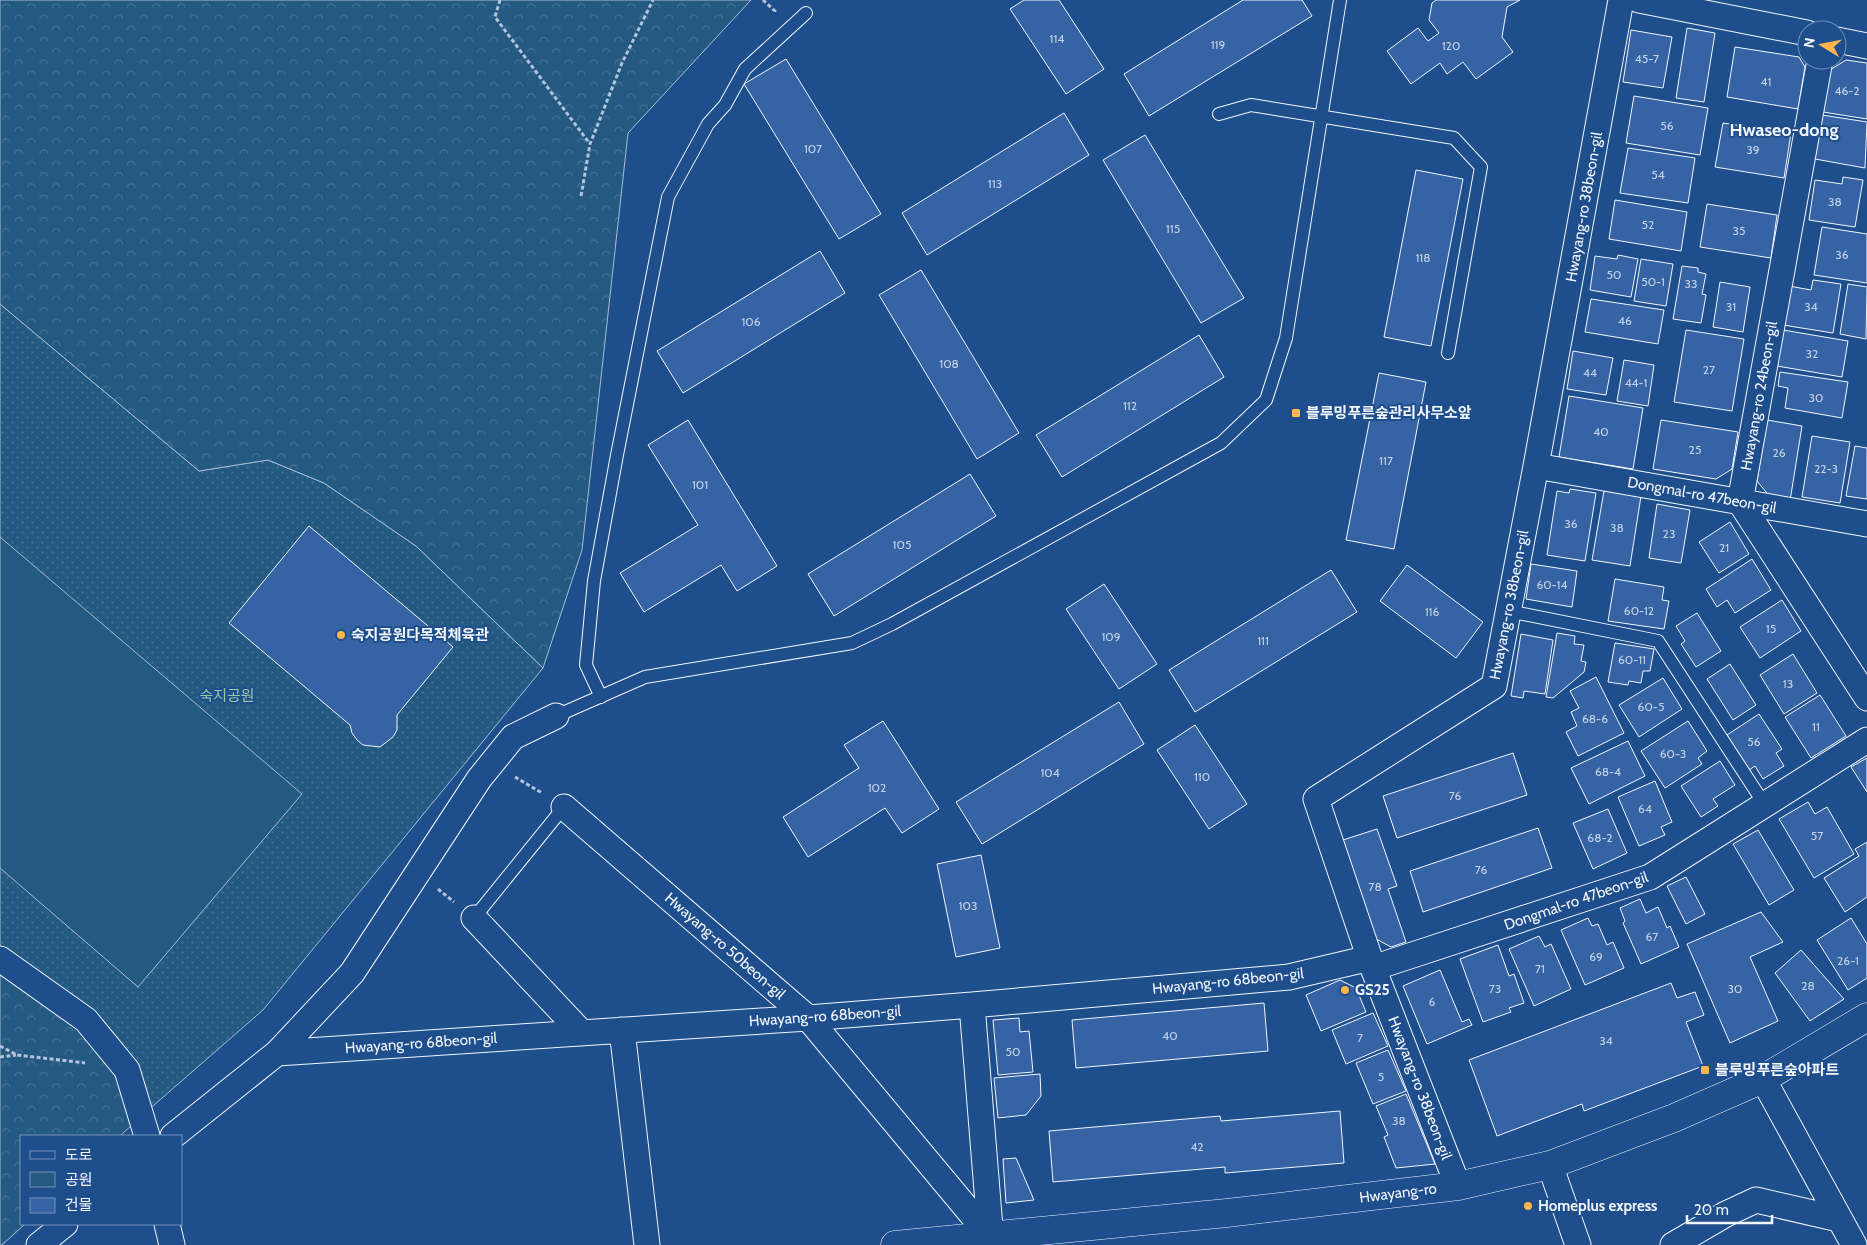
<svg xmlns="http://www.w3.org/2000/svg" width="1867" height="1245" font-family="Cabin,'Noto Sans KR',sans-serif">
<defs>
<pattern id="green-dots" width="8" height="8" patternUnits="userSpaceOnUse" patternTransform="scale(1.25)"><rect width="8" height="8" fill="#245a82"/><path d="M2 2h.1M6 6h.1" fill="none" stroke="#447295" stroke-width="1.8" stroke-linecap="round"/></pattern>
<pattern id="forest-crowns" width="20" height="18" patternUnits="userSpaceOnUse" patternTransform="scale(1.25)"><rect width="20" height="18" fill="#245a82"/><path d="M2 6a3 3 0 1 1 6 0M12 15a3 3 0 1 1 6 0" fill="none" stroke="#447295"/></pattern>
</defs>
<rect width="100%" height="100%" fill="#1f4e8c"/>
<!-- green -->
<path fill="url(#green-dots)" stroke="#a8bbd7" d="M0 304 199 471 268 460 324 483 416 546 543 668 263 1010 146 1112 0 948Z"/>
<!-- forest -->
<path fill="url(#forest-crowns)" stroke="#a8bbd7" d="M0 0H751L628 133 582 550 543 668 416 546 324 483 268 460 199 471 0 304Z
M0 948 89 1015 146 1112 120 1136H21V1224H25L2 1245H0Z"/>
<!-- pitch -->
<path fill="#245a82" stroke="#a8bbd7" d="M0 537 302 794 138 987 0 868Z"/>
<!-- building -->
<path fill="#3563a3" stroke="#f2f6ff" d="M1024 0H1059L1104 69 1066 94 1010 9Z
M1243 0H1302L1312 16 1149 116 1124 74Z
M1436 0H1520L1507 7 1502 37 1513 52 1476 79 1463 62 1447 74 1440 63 1411 84 1387 51 1418 28 1428 41 1439 33 1429 20 1432 3Z
M1687 28 1715 33 1704 102 1676 98Z
M1631 30 1672 37 1663 88 1623 82Z
M1735 47 1799 57 1805 67 1798 109 1727 97Z
M786 59 881 214 839 239 744 84Z
M1846 60 1867 63V119L1823 112 1830 70Z
M1634 96 1708 108 1700 155 1626 143Z
M1064 113 1089 155 927 255 902 213Z
M1822 115 1867 122 1865 168 1815 159Z
M1723 123 1791 133 1784 178 1715 167Z
M1145 135 1244 298 1201 323 1103 160Z
M1628 148 1695 158 1688 203 1620 193Z
M1416 170 1463 179 1431 346 1384 337Z
M1843 177 1863 180 1855 227 1809 220 1815 180 1842 184Z
M1615 200 1687 212 1681 251 1609 239Z
M1707 204 1777 215 1771 258 1700 247Z
M1822 227 1867 234V283L1814 275Z
M820 251 845 293 683 393 657 351Z
M1618 255 1638 259 1631 297 1590 290 1595 256 1617 259Z
M1641 259 1673 264 1666 306 1634 301Z
M1682 266 1698 268V272L1706 274 1702 294 1706 295 1701 323 1673 319Z
M921 270 1019 433 977 459 879 295Z
M1813 280 1841 284 1833 333 1783 325 1789 286 1811 290Z
M1720 282 1750 287 1743 332 1713 327Z
M1848 284 1867 287 1866 339 1840 334Z
M1591 299 1664 310 1658 344 1585 332Z
M1686 330 1744 339 1732 411 1674 402Z
M1783 330 1848 341 1842 377 1777 366Z
M1199 335 1224 377 1062 477 1036 435Z
M1573 351 1613 358 1606 395 1567 389Z
M1624 360 1654 365 1648 406 1617 401Z
M1780 372 1848 382 1842 418 1785 408 1788 388 1778 386Z
M1379 373 1426 382 1394 549 1346 540Z
M1569 396 1643 408 1633 469 1559 457Z
M688 420 777 566 737 591 721 565 644 612 620 573 698 525 648 445Z
M1661 420 1738 432 1732 469 1716 479 1653 469Z
M1767 420 1802 426 1790 501 1771 498 1757 481Z
M1812 436 1850 442 1840 503 1802 497Z
M1855 446 1867 448V499L1846 496Z
M970 474 996 516 834 616 808 574Z
M1570 489 1596 493 1585 561 1547 555 1557 491 1569 493Z
M1604 491 1641 496 1630 566 1592 560Z
M1657 504 1690 510 1681 563 1649 558Z
M1730 522 1749 554 1719 573 1699 542Z
M309 526 453 647 397 715V730L393 737 380 747 363 745 357 740 352 733 350 725 229 623Z
M1752 559 1771 590 1735 613 1727 600 1717 607 1706 589Z
M1531 564 1577 571 1572 607 1526 599Z
M1407 565 1483 622 1456 658 1380 601Z
M1331 570 1357 612 1195 712 1169 670Z
M1615 579 1664 587 1662 600 1669 601 1664 629 1608 621Z
M1104 584 1157 664 1119 689 1066 609Z
M1782 600 1801 631 1760 658 1740 627Z
M1697 613 1721 651 1696 667 1681 644 1685 641 1676 626Z
M1557 633 1575 636 1574 644 1584 645 1581 661 1586 662 1584 672 1553 698 1546 697Z
M1521 634 1553 640 1545 694 1524 691 1523 698 1511 696Z
M1615 643 1654 649 1650 671H1643L1641 683 1629 681 1628 685 1608 682Z
M1793 654 1817 693 1784 714 1760 675Z
M1730 664 1756 705 1733 720 1707 679Z
M1596 677 1624 733 1578 756 1566 732 1577 726 1571 712 1579 708 1570 691Z
M1663 678 1682 709 1639 737 1619 705Z
M1820 695 1846 736 1811 758 1785 717Z
M1119 702 1144 744 982 844 956 802Z
M1759 714 1782 749 1776 753 1784 766 1763 779 1755 766 1749 770 1727 735Z
M883 721 939 809 902 833 885 808 808 857 783 817 859 768 844 745Z
M1688 721 1707 751 1698 758 1702 764 1665 788 1641 751Z
M1195 725 1247 804 1209 829 1157 750Z
M1628 741 1645 776 1589 804 1571 768Z
M1513 753 1527 795 1397 838 1383 796Z
M1867 758V792L1851 767Z
M1720 761 1735 785 1713 799 1718 806 1701 817 1681 786Z
M1655 781 1672 822 1661 827 1665 835 1639 846 1618 797Z
M1808 802 1815 814 1827 807 1854 854 1814 878 1779 819Z
M1608 809 1627 853 1593 869 1573 823Z
M1538 828 1552 868 1423 912 1410 871Z
M1377 829 1397 886 1388 889 1406 942 1391 947 1376 939 1343 840Z
M1758 830 1794 890 1769 905 1733 844Z
M1867 842V897L1845 912 1824 878 1859 856 1855 849Z
M981 855 1000 948 956 957 937 864Z
M1686 877 1705 914 1686 924 1667 886Z
M1640 899 1646 913 1658 907 1667 928 1670 926 1679 947 1641 964 1623 923 1625 921 1620 908Z
M1761 912 1783 942 1750 957 1778 1021 1730 1043 1687 944Z
M1588 918 1592 926 1598 924 1607 945 1613 942 1624 968 1585 985 1561 930Z
M1851 918 1867 944V978L1848 990 1817 940Z
M1539 936 1545 947 1551 944 1571 989 1534 1006 1509 949Z
M1498 945 1509 976 1514 974 1524 1003 1509 1008 1511 1012 1483 1022 1460 959Z
M1801 950 1844 999 1810 1021 1775 973Z
M1440 970 1462 1022 1469 1019 1472 1025 1427 1044 1403 986Z
M1340 980 1356 988 1366 1012 1321 1031 1306 995Z
M1671 983 1677 998 1695 992 1704 1015 1686 1022 1703 1066 1584 1111 1582 1104 1497 1136 1469 1060Z
M1264 1003 1268 1051 1076 1068 1072 1020Z
M1373 1013 1388 1046 1346 1064 1332 1030Z
M1019 1018 1020 1032 1029 1031 1033 1072 998 1075 993 1020Z
M1388 1050 1406 1091 1373 1104 1356 1063Z
M1040 1074 1041 1096 1026 1115 998 1118 994 1078Z
M1406 1094 1435 1164 1396 1168 1384 1137 1388 1135 1376 1106Z
M1340 1111 1344 1163 1225 1173V1167L1053 1182 1049 1131 1220 1116 1221 1121Z
M1016 1158 1034 1200 1006 1203 1003 1159Z"/>
<g fill="none" stroke-linecap="round" stroke-linejoin="round">
<!-- service casing -->
<g stroke="#f2f6ff" stroke-width="14">
<path id="service" d="M1219 114 1251 105 1454 138 1481 167 1448 353
M1508 611 1658 641 1765 805
M601 697 586 665 594 581 617 455 668 197 708 124 725 105 745 69 806 13
M556 716 645 677 852 643 892 624 1221 443 1266 400 1286 338 1340 0
M474 918 564 807"/>
</g>
<!-- minor casing -->
<g stroke="#f2f6ff" stroke-width="27">
<path id="minor" d="M1639 0 1807 33
M1837 40 1867 46
M1820 60 1740 502 1867 698
M1536 466 1867 524
M564 807 808 1018 989 1235
M474 918 582 1033
M0 959 86 1020 127 1070 147 1136
M1373 968 1650 877 1867 740
M972 1005 991 1240
M622 1030 647 1245
M277 1053 808 1018 972 1005 1289 977 1370 958
M1763 1079 1854 1245
M173 1136 277 1053 352 973 479 779 513 737 556 716
M1550 1165 1578 1245
M1458 1186 1373 968 1316 799 1494 686 1536 466 1621 0
M167 1224 172 1245
M39 1245 65 1224
M1673 1245 1726 1214 1756 1200 1839 1219"/>
</g>
<!-- tertiary casing -->
<g stroke="#f2f6ff" stroke-width="29">
<path id="tertiary" d="M895 1245 1227 1213 1458 1186 1550 1165 1674 1118 1763 1079 1867 1017"/>
</g>
<!-- path -->
<path stroke="#b3c4dc" stroke-width="3" stroke-dasharray="4 2.5" stroke-linecap="butt" d="M500 0 495 17 590 144
M763 0 775 11 774 13
M581 196 590 144 622 63 653 0
M515 777 542 793
M438 889 454 902
M0 1046 17 1055 85 1063
M0 1057 16 1055"/>
<!-- service -->
<use href="#service" stroke="#1f4e8c" stroke-width="12"/>
<!-- minor -->
<use href="#minor" stroke="#1f4e8c" stroke-width="25"/>
<!-- tertiary -->
<use href="#tertiary" stroke="#1f4e8c" stroke-width="28"/>
</g>
<!-- markers -->
<g fill="#ffb74d" stroke="#1f4e8c" stroke-width="2">
<rect x="1291" y="408" width="10" height="10" rx="2.5"/>
<circle cx="341" cy="635" r="5"/>
<circle cx="1345" cy="990" r="5"/>
<rect x="1700" y="1065" width="10" height="10" rx="2.5"/>
<circle cx="1528" cy="1206" r="5"/>
</g>
<g text-anchor="middle" stroke-width="4" stroke-linejoin="round" paint-order="stroke">
<!-- number labels -->
<g font-size="12" fill="#c3d1e8">
<text x="1057" y="43">114</text>
<text x="1218" y="49">119</text>
<text x="1451" y="50">120</text>
<text x="1647" y="63">45-7</text>
<text x="1766" y="86">41</text>
<text x="1847" y="95">46-2</text>
<text x="1667" y="130">56</text>
<text x="813" y="153">107</text>
<text x="1753" y="154">39</text>
<text x="1658" y="179">54</text>
<text x="995" y="188">113</text>
<text x="1835" y="206">38</text>
<text x="1648" y="229">52</text>
<text x="1173" y="233">115</text>
<text x="1739" y="235">35</text>
<text x="1842" y="259">36</text>
<text x="1423" y="262">118</text>
<text x="1614" y="279">50</text>
<text x="1653" y="286">50-1</text>
<text x="1691" y="288">33</text>
<text x="1731" y="311">31</text>
<text x="1811" y="311">34</text>
<text x="1625" y="325">46</text>
<text x="751" y="326">106</text>
<text x="1812" y="358">32</text>
<text x="949" y="368">108</text>
<text x="1709" y="374">27</text>
<text x="1590" y="377">44</text>
<text x="1636" y="387">44-1</text>
<text x="1816" y="402">30</text>
<text x="1130" y="410">112</text>
<text x="1601" y="436">40</text>
<text x="1695" y="454">25</text>
<text x="1779" y="457">26</text>
<text x="1386" y="465">117</text>
<text x="1826" y="473">22-3</text>
<text x="700" y="489">101</text>
<text x="1571" y="528">36</text>
<text x="1617" y="532">38</text>
<text x="1669" y="538">23</text>
<text x="902" y="549">105</text>
<text x="1724" y="552">21</text>
<text x="1552" y="589">60-14</text>
<text x="1639" y="615">60-12</text>
<text x="1432" y="616">116</text>
<text x="1771" y="633">15</text>
<text x="1111" y="641">109</text>
<text x="1263" y="645">111</text>
<text x="1632" y="664">60-11</text>
<text x="1788" y="688">13</text>
<text x="1651" y="711">60-5</text>
<text x="1595" y="723">68-6</text>
<text x="1816" y="731">11</text>
<text x="1754" y="746">56</text>
<text x="1673" y="758">60-3</text>
<text x="1608" y="776">68-4</text>
<text x="1050" y="777">104</text>
<text x="1202" y="781">110</text>
<text x="877" y="792">102</text>
<text x="1455" y="800">76</text>
<text x="1645" y="813">64</text>
<text x="1817" y="840">57</text>
<text x="1600" y="842">68-2</text>
<text x="1481" y="874">76</text>
<text x="1375" y="891">78</text>
<text x="968" y="910">103</text>
<text x="1652" y="941">67</text>
<text x="1596" y="961">69</text>
<text x="1848" y="965">26-1</text>
<text x="1540" y="973">71</text>
<text x="1808" y="990">28</text>
<text x="1495" y="993">73</text>
<text x="1735" y="993">30</text>
<text x="1432" y="1006">6</text>
<text x="1170" y="1040">40</text>
<text x="1360" y="1042">7</text>
<text x="1606" y="1045">34</text>
<text x="1013" y="1056">50</text>
<text x="1381" y="1081">5</text>
<text x="1399" y="1125">38</text>
<text x="1197" y="1151">42</text>
</g>
<!-- street labels -->
<g font-size="15" fill="#f2f6ff" stroke="#1f4e8c">
<text transform="translate(1584 207) rotate(-80)" y="5">Hwayang-ro 38beon-gil</text>
<text transform="translate(1759 396) rotate(-80)" y="5">Hwayang-ro 24beon-gil</text>
<text transform="translate(1702 495) rotate(10)" y="5">Dongmal-ro 47beon-gil</text>
<text transform="translate(1509 605) rotate(-79)" y="5">Hwayang-ro 38beon-gil</text>
<text transform="translate(1576 901) rotate(-19)" y="5">Dongmal-ro 47beon-gil</text>
<text transform="translate(725 946) rotate(41)" y="5">Hwayang-ro 50beon-gil</text>
<text transform="translate(1228 981) rotate(-6)" y="5">Hwayang-ro 68beon-gil</text>
<text transform="translate(825 1016) rotate(-4)" y="5">Hwayang-ro 68beon-gil</text>
<text transform="translate(421 1043) rotate(-4)" y="5">Hwayang-ro 68beon-gil</text>
<text transform="translate(1420 1088) rotate(69)" y="5">Hwayang-ro 38beon-gil</text>
<text transform="translate(1398 1193) rotate(-7)" y="5">Hwayang-ro</text>
</g>
<!-- poi labels -->
<g font-size="15" font-weight="bold" fill="#f2f6ff" stroke="#1f4e8c" text-anchor="start">
<text x="1306" y="418">블루밍푸른숲관리사무소앞</text>
<text x="351" y="640">숙지공원다목적체육관</text>
<text x="1355" y="995">GS25</text>
<text x="1715" y="1075">블루밍푸른숲아파트</text>
<text x="1538" y="1211">Homeplus express</text>
</g>
<!-- park labels -->
<g font-size="15" fill="#97c8a6" stroke="#1f4e8c">
<text x="227" y="701">숙지공원</text>
</g>
<!-- quarter labels -->
<g font-size="18" font-weight="bold" fill="#f2f6ff" stroke="#1f4e8c">
<text x="1784" y="136">Hwaseo-dong</text>
</g>
</g>
<!-- legend -->
<rect x="20" y="1135" width="162" height="90" fill="#1f4e8c" stroke="#7391ba"/>
<rect x="30" y="1151" width="25" height="8" fill="#1f4e8c" stroke="#7391ba"/>
<text x="65" y="1160" font-size="15" fill="#f2f6ff">도로</text>
<rect x="30" y="1172" width="25" height="15" fill="#245a82" stroke="#7391ba"/>
<text x="65" y="1185" font-size="15" fill="#f2f6ff">공원</text>
<rect x="30" y="1198" width="25" height="15" fill="#3563a3" stroke="#7391ba"/>
<text x="65" y="1210" font-size="15" fill="#f2f6ff">건물</text>
<!-- north arrow -->
<g transform="translate(1822 45) rotate(280)"><circle r="24" fill="#1f4e8c" stroke="#7391ba"/>
<path d="M0-4L9 19L0 12L-9 19Z" fill="#ffb74d"/>
<text y="-8" font-size="14" font-weight="bold" text-anchor="middle" fill="#f2f6ff">N</text>
</g>
<!-- scale -->
<path d="M1687 1215v8h85v-8" fill="none" stroke="#f2f6ff" stroke-width="2.5"/>
<text x="1694" y="1215" font-size="15" fill="#f2f6ff" stroke="#1f4e8c" stroke-width="4" paint-order="stroke">20 m</text>
</svg>
